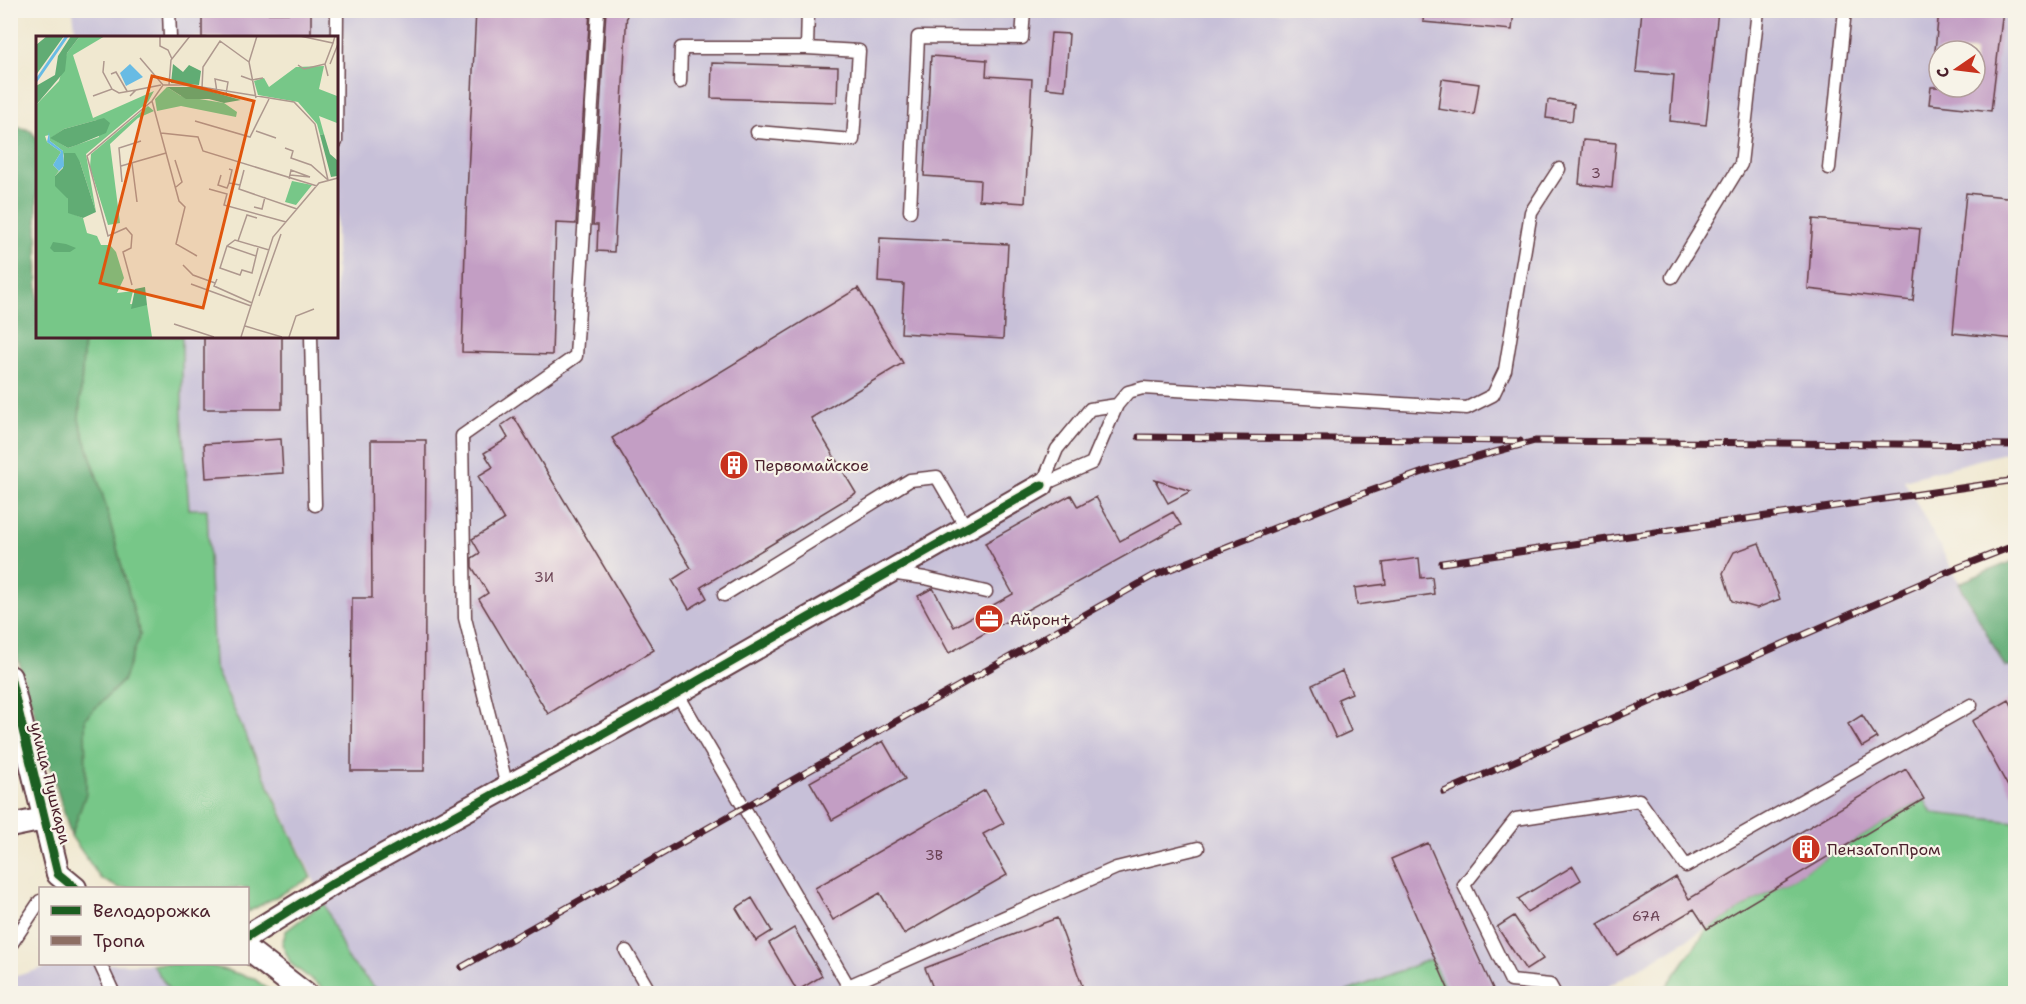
<svg xmlns="http://www.w3.org/2000/svg" width="2026" height="1004" font-family="'Shantell Sans',sans-serif">
<rect width="100%" height="100%" fill="#f7f3e8"/>
<filter id="ink" filterUnits="userSpaceOnUse"><feTurbulence type="fractalNoise" baseFrequency=".0167" numOctaves="2"/><feDisplacementMap in="SourceGraphic" scale="12" xChannelSelector="R" yChannelSelector="G"/><feConvolveMatrix kernelMatrix="1 2 1 2 8 2 1 2 1" color-interpolation-filters="sRGB"/></filter>
<filter id="wash" filterUnits="userSpaceOnUse"><feTurbulence type="fractalNoise" baseFrequency=".008" numOctaves="4" result="noise"/><feDisplacementMap in="SourceGraphic" scale="24" xChannelSelector="R" yChannelSelector="G"/><feGaussianBlur stdDeviation="1.35" result="paint"/><feColorMatrix in="noise" values="0 0 0 0 0 0 0 0 0 0 0 0 0 0 0 0 0 1.4 0 .05"/><feComposite in="paint" operator="in"/></filter>
<g filter="url(#wash)">
<rect width="100%" height="100%" fill="#f0e8d0"/>
<!-- industrial -->
<path fill="#c7c0d8" fill-rule="evenodd" d="M73 11H2015V450L1904 480 2005 667H2015V822L1932 813 1924 799 1597 993H1447L1431 959 1343 994 380 993 347 958 324 902 214 666 207 509H189L182 413V336H336V38L76 37ZM1939 51H1975V87H1939Z
M57 964H152L171 993H11L10 978Z"/>
<!-- green -->
<path fill="#77c788" stroke="#60735a" stroke-width="1.5" d="M84 336H182V413L189 509H207L214 666 311 878 248 912V888H119L101 879 71 836 86 793 85 718 123 681 140 635 104 500 79 420Z
M1924 799 1932 813 2015 822V993L1661 994 1707 929Z
M324 902 347 958 380 993H329L291 964 282 944 286 931Z
M1431 959 1447 993H1343Z
M152 964H204L253 978 273 993H171Z"/>
<!-- forest -->
<path fill="#61ac74" stroke="#566650" stroke-width="1.5" d="M17 127 30 130 37 138 38 336H84L79 420 104 500 140 635 123 681 85 718 86 793 71 836 17 656 11 603 10 526 16 396 10 334V133Z
M2015 560V667H2005L1959 583Z"/>
<g id="blocks">
<!-- building -->
<path fill="#c39ec4" d="M476 10H590L576 224 556 223 552 355 462 352 466 215Z
M606 10H627L614 252 597 251 598 225H593Z
M1424 10H1514L1512 30 1423 22Z
M1642 10H1718L1706 125 1670 121 1674 75 1636 72Z
M1939 10H2003L1991 111 1929 104 1931 87H1975V51H1935Z
M202 13H311V38H202Z
M1051 33 1069 34 1065 90 1046 88Z
M931 56 987 60 986 76 1032 79 1025 203 979 200 980 180 924 176Z
M712 63 838 67 837 102 711 98Z
M1442 79 1479 84 1474 115 1438 109Z
M1548 100 1574 104 1572 121 1546 118Z
M1583 140 1616 143 1612 188 1579 184Z
M1966 193 2016 198V339L1953 333Z
M1813 219 1920 229 1913 301 1808 289Z
M880 238 1008 244 1003 339 901 333 904 284 878 282Z
M858 288 903 363 811 418 856 493 701 587 707 598 689 609 672 580 691 568 612 438Z
M204 336H282V409H204Z
M514 417 654 650 548 714 479 599 488 593 472 567V558L480 553 472 539 504 520 478 476 493 467 484 453 508 438 501 426Z
M281 439 283 473 206 478 204 444Z
M371 440H426L424 771H351L352 598H372Z
M1155 480 1191 491 1168 503Z
M1071 495 1078 507 1096 497 1120 541 1173 512 1181 525 949 653 918 596 933 588 954 627 1013 594 985 543Z
M1759 543 1780 599 1757 608 1732 601 1723 573 1734 552Z
M1419 558 1421 578 1432 577 1434 594 1357 605 1355 588 1386 584 1383 563Z
M1342 671 1352 693 1338 699 1351 731 1336 738 1312 685Z
M2009 700 2016 713V801L1972 721Z
M1862 715 1877 738 1862 747 1848 724Z
M883 741 905 779 832 820 810 782Z
M1906 769 1924 799 1707 929 1694 909 1617 955 1598 924 1676 877 1689 899Z
M985 790 1004 823 983 834 1007 875 904 934 880 893 833 920 815 888Z
M1428 843 1476 952 1495 993H1450L1391 859Z
M1573 866 1581 880 1527 912 1518 899Z
M752 898 772 931 756 941 736 908Z
M1514 916 1543 959 1526 970 1497 927Z
M1057 918 1082 985 1061 993H935L925 968Z
M794 928 822 976 797 991 769 943Z"/>
</g>
</g>
<g filter="url(#ink)">
<use href="#blocks" fill-opacity="0" stroke="#633d44" stroke-width="1.5"/>
<g fill="none" stroke-linecap="round" stroke-linejoin="round">
<!-- service casing -->
<g stroke="#633d44" stroke-width="15">
<path id="service" d="M169 10 170 38
M680 82 681 48H807L808 10
M757 132 853 140 859 51 807 48
M336 142 337 10
M1829 168 1845 10
M910 211 918 37 1022 38 1024 10
M1672 277 1741 164 1758 10
M311 336 315 505
M1042 485 1092 463 1117 405 1128 392 1143 388 1467 408 1493 395 1505 370 1531 212 1559 169
M1042 485 1057 449 1090 409 1117 405
M890 573 925 578 986 592
M724 595 910 480 937 477 967 529
M677 693 853 994
M507 787 465 618 462 436 576 356 598 10
M10 946 40 901
M626 951 651 994
M100 964 114 994
M848 986 1116 868 1198 848
M1555 994 1550 985 1511 981 1464 885 1516 819 1639 800 1686 866 1971 705"/>
</g>
<!-- minor casing -->
<g stroke="#633d44" stroke-width="26">
<path id="minor" d="M10 677 58 874 75 888
M10 826 44 819
M248 936 332 884 677 693 1042 485
M248 950 305 994"/>
</g>
<!-- service -->
<use href="#service" stroke="#fff" stroke-width="12"/>
<!-- minor -->
<use href="#minor" stroke="#fff" stroke-width="22"/>
<!-- rail casing -->
<g stroke="#4a1f2b" stroke-width="7">
<path id="rail" d="M1139 437 1520 441
M1442 563 2016 480
M1444 792 1952 570 2016 545
M462 967 1153 576 1345 500 1426 471 1535 441 2016 445"/>
</g>
<!-- rail -->
<use href="#rail" stroke="#f7f3e8" stroke-width="4.5" stroke-dasharray="14" stroke-linecap="butt"/>
<!-- quiet -->
<path stroke="#8d6e63" stroke-width="8" stroke-dasharray="15 8" stroke-linecap="butt" d="M10 945H11"/>
<!-- cycleway casing -->
<g stroke="#f7f3e8" stroke-width="13">
<path id="cycleway" d="M10 677 58 874 75 888
M248 936 332 884 677 693 1042 485"/>
</g>
<!-- cycleway -->
<use href="#cycleway" stroke="#1b5e20" stroke-width="9"/>
</g>
</g>
<!-- icons -->
<defs>
<g id="building-disc" transform="scale(1.5)"><circle r="9.5" fill="#c8321e" stroke="#f7f3e8"/><path d="M-4-6H4V6H1V3H-1V6H-4ZM-2.5-4.3h1.7v1.8h-1.7ZM.8-4.3h1.7v1.8H.8ZM-2.5-1h1.7V.8h-1.7ZM.8-1h1.7V.8H.8Z" fill="#fff"/></g>
<g id="office-disc" transform="scale(1.5)"><circle r="9.5" fill="#c8321e" stroke="#f7f3e8"/><path d="M-6-3h4V-5.5h4V-3h4V5H-6ZM-1-4.5V-3h2v-1.5ZM-6 0V1H6V0Z" fill="#fff"/></g>
</defs>
<g fill-rule="evenodd">
<use href="#building-disc" x="734" y="465"/>
<use href="#office-disc" x="989" y="619"/>
<use href="#building-disc" x="1806" y="849"/>
</g>
<g text-anchor="middle" stroke-width="4.5" stroke-linejoin="round" paint-order="stroke">
<!-- number labels -->
<g font-size="14" fill="#683f51">
<text x="1596" y="178">3</text>
<text x="544" y="582">3И</text>
<text x="934" y="860">3В</text>
<text x="1646" y="921">67А</text>
</g>
<!-- poi labels -->
<g font-size="16" fill="#4a1f2b" stroke="#f7f3e8" text-anchor="start">
<text x="755" y="471">Первомайское</text>
<text x="1010" y="625">Айрон+</text>
<text x="1827" y="855">ПензаТопПром</text>
</g>
<!-- street labels -->
<g font-size="16" fill="#4a1f2b" stroke="#f7f3e8">
<text transform="translate(51 783) rotate(76)" y="6">улица Пушкари</text>
</g>
</g>
<!-- overview -->
<g transform="translate(36 36)">
<rect width="302" height="302" fill="#f0e8d0"/>
<path d="M44 0H69L37 19 57 82 118 55 112 66 50 118 60 176 44 126 28 117 27 120V115L14 105 13 99 9 100 11 106 25 116 17 129 23 135 19 140 32 163V176L47 182 51 197 61 200 65 209H74L80 216 88 242 81 257 97 255 94 268 111 269 116 301H0V69L23 45 31 17ZM61 84 63 101 32 112 15 102 28 93ZM288 30 283 53 301 60V87L283 80 288 98 284 99 281 88 262 66 222 59 218 45 228 42 233 51 260 31ZM131 51 145 60 188 67 201 76 200 81 145 70 121 75 119 63ZM112 70 118 75 102 82 74 108 84 187 72 189 54 131 55 118ZM256 145 276 149 260 169 249 166Z" fill="#77c788" fill-rule="evenodd"/>
<path d="M11 0H28L0 39V9ZM35 0H44L31 17 29 35 0 69V50L19 39 22 20ZM137 28 147 36 153 29 165 35 163 49 135 47ZM131 51H159L205 64 188 67 173 63H150ZM68 82 74 87 70 97 41 109 32 112 14 102 28 93ZM288 98 294 118 301 124V140L295 141 284 99ZM28 117H39L44 126 60 176 47 182 32 177V163L19 150V140L27 132ZM17 206 30 208 40 212 34 216H18L14 212ZM109 251 111 269 95 273 99 253Z" fill="#61ac74"/>
<path d="M94 28 107 41 90 50 84 37ZM13 96 14 105 27 115 28 130 23 135 17 129 25 116 11 106Z" fill="#68bbe4"/>
<path fill="none" stroke="#68bbe4" stroke-width="3" d="M0 45 31 0"/>
<path fill="none" stroke="#ae988e" stroke-width="1.5" d="M124 0V10L132 14 136 23M264 0 297 7 299 0M104 22 127 49M68 25 67 36 76 53M294 28 302 8M262 29 268 33 289 28M75 38 80 36 91 55M205 40 216 44 227 42M292 40 289 28 297 7M133 49 135 24 154 0M166 52 167 31 184 5 213 26M181 56 179 43 192 46 190 58M57 60 76 53 83 57 100 54M94 60 100 54 125 49M220 62 213 26 221 0M116 65 143 165 149 171 140 208 161 220M159 85 214 101 233 63M220 95 240 102M125 97 162 101 167 115 281 150M249 112 257 115 255 122 275 129 292 144M139 124 146 146 140 151M96 127 101 166M85 130 130 117M193 133 196 134 193 147 204 149M208 134 203 153 261 173M185 139 182 149 191 152 193 147M253 143 255 134 274 141 254 139M86 146 83 112 105 105M173 153 191 158 188 169 250 186M218 171 226 173 229 161M202 205 211 179 221 182M191 210 220 220M222 212 216 237 206 234 204 239 184 232 191 210 199 204 233 214M147 229 157 239 179 247M181 243 178 250 216 267M155 248 215 270M96 249 87 216 95 212 96 199 90 192 72 200 51 120 116 65 127 49H153L258 66 279 88 292 144M223 260 245 198M138 288 178 301M209 290 246 301M205 301 237 201 283 147 302 142M253 301 260 280 278 273"/>
<path fill="#e0560e" fill-opacity="0.15" stroke="#e0560e" stroke-width="3" d="M116 40 218 65 167 272 64 247Z"/>
<rect width="302" height="302" fill="none" stroke="#4a1f2b" stroke-width="3"/>
</g>
<!-- margin -->
<rect width="2026" height="1004" fill="none" stroke="#f7f3e8" stroke-width="36"/>
<!-- legend -->
<rect x="39" y="887" width="210" height="78" fill="#f7f3e8" stroke="#b29e9c" stroke-width="1.5"/>
<rect x="51" y="906" width="30" height="9" fill="#1b5e20" stroke="#b29e9c" stroke-width="1.5"/>
<text x="93" y="917" font-size="18" fill="#4a1f2b">Велодорожка</text>
<rect x="51" y="936" width="30" height="9" fill="#8d6e63" stroke="#b29e9c" stroke-width="1.5"/>
<text x="93" y="947" font-size="18" fill="#4a1f2b">Тропа</text>
<!-- north arrow -->
<g transform="translate(1957 69) rotate(256)"><circle r="28" fill="#f7f3e8" stroke="#b29e9c" stroke-width="1.5"/>
<path d="M0-4.5L10 22L0 15L-10 22Z" fill="#c8321e"/>
<text y="-9" font-size="16" font-weight="bold" text-anchor="middle" fill="#4a1f2b">С</text>
</g>
</svg>
